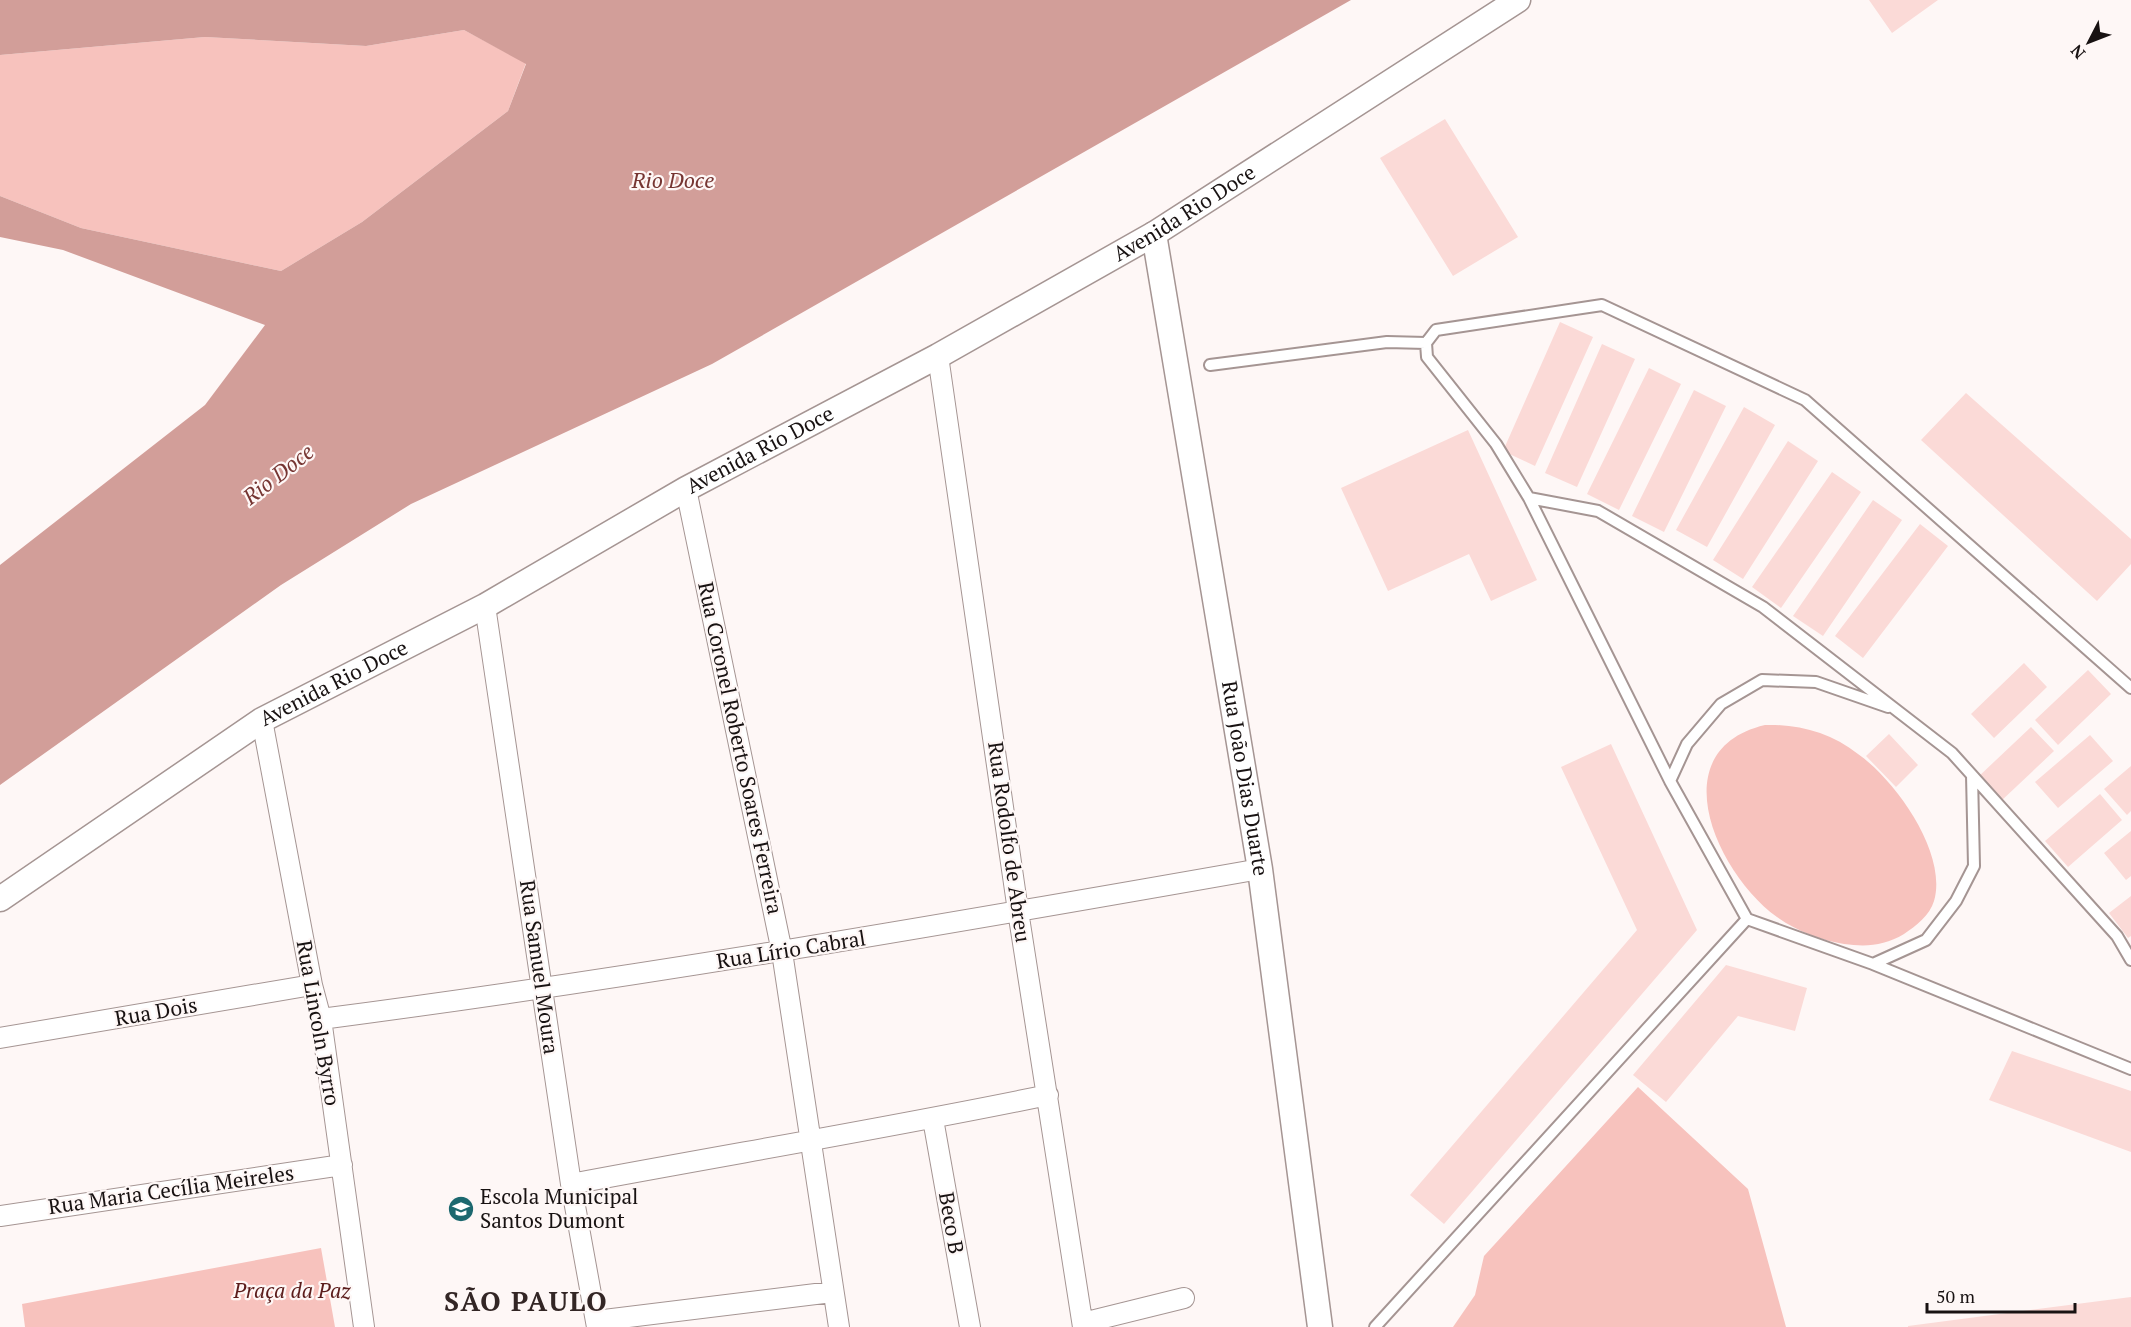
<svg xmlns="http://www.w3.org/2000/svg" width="2131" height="1327" font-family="'PT Serif',serif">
<rect width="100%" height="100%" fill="#fef7f6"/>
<!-- green -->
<path fill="#f7c2bd" d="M464 30 526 63 508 111 362 222 281 271 81 228 0 196V55L205 37 366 46Z
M1765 725C1799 724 1831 733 1858 754 1895 780 1948 853 1934 901 1930 915 1916 926 1904 934 1884 946 1866 947 1844 944 1820 940 1797 931 1777 917 1717 874 1660 750 1765 725Z
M1638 1087 1748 1189 1786 1327H1453L1475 1295 1484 1256Z
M321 1248 335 1327H25L22 1304Z"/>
<!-- water -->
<path fill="#d29e99" d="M0 0H1351L712 364 411 504 281 585 0 785V565L205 405 265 325 63 250 0 237V196L81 228 281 271 362 222 508 111 526 64 464 30 366 46 205 37 0 55Z"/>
<!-- building -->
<path fill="#fbdad7" d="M1869 0H1938L1892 33Z
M1445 119 1518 237 1453 276 1380 158Z
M1560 322 1593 337 1535 466 1503 451Z
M1602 344 1635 359 1577 487 1545 473Z
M1649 368 1681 384 1619 510 1587 494Z
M1694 390 1726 406 1664 532 1632 516Z
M1966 393 2131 539V564L2097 601 1921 440Z
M1744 407 1775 425 1707 547 1676 530Z
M1468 430 1537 580 1491 601 1469 554 1388 591 1341 488Z
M1788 441 1818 461 1743 579 1713 560Z
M1832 472 1861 492 1781 608 1752 587Z
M1873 500 1902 520 1823 636 1793 616Z
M1920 524 1948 546 1863 658 1835 636Z
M2024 663 2047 687 1994 738 1971 714Z
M2088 670 2111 694 2058 745 2035 720Z
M2031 727 2054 751 2000 802 1977 778Z
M1889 734 1918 765 1896 787 1866 756Z
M2090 735 2113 761 2058 808 2035 782Z
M1611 744 1697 930 1444 1224 1410 1195 1637 930 1561 767Z
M2131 766V811L2127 815 2104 789Z
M2100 794 2122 820 2068 867 2045 841Z
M2131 831V876L2126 880 2104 853Z
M2131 896V936L2128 938 2109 913Z
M1726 965 1807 988 1795 1031 1738 1016 1666 1102 1633 1075Z
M2012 1051 2131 1091V1152L1989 1100Z
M2131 1297V1327H1908V1326Z"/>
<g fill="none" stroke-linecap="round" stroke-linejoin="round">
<!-- service casing -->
<g stroke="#a59593" stroke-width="14">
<path id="service" d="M1210 365 1387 342 1426 343
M1529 498 1496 444 1427 357 1426 343 1436 330 1602 305 1805 400 2131 688
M1670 781 1687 744 1721 704 1762 680 1816 682 1888 707
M2131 960 2117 936 1952 753 1763 607 1598 511 1529 498 1670 781 1747 919 1873 964 2131 1069
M1873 964 1926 940 1956 901 1974 866 1972 775
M1375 1327 1747 919"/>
</g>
<!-- minor casing -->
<g stroke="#a59593" stroke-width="22">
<path id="minor" d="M938 356 1018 911 1083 1327
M686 489 782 952 839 1327
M485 606 571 1184 597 1327
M262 720 312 985 321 1019 364 1327
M321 1019C636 978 947 924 1260 869
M0 1038 312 985
M933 1119 970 1327
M571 1184C730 1154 889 1128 1048 1095
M0 1216 342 1165
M596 1321 832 1292
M1083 1323 1184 1298"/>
</g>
<!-- tertiary casing -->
<g stroke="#a59593" stroke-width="27">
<g id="tertiary">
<path id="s1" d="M1154 234 1260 869 1320 1327"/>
<path id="s2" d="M0 899 262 720 485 606 686 489 938 356 1154 234 1518 0"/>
</g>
</g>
<!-- service -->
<use href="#service" stroke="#fff" stroke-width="10"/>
<!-- minor -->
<use href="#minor" stroke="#fff" stroke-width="20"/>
<!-- tertiary -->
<use href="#tertiary" stroke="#fff" stroke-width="24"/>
</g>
<!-- icons -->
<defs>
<g id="school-disc" transform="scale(1.35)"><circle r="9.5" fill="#1c686f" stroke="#fef7f6"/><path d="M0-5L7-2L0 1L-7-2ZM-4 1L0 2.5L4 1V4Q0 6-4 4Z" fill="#fff"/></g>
</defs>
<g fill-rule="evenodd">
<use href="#school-disc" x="461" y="1209"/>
</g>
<g text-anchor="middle" stroke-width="4.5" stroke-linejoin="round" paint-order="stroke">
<!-- street labels -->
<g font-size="21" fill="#181212" stroke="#fef7f6">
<text dy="7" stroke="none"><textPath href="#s2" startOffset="1370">Avenida Rio Doce</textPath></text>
<text dy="7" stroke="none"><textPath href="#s2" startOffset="884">Avenida Rio Doce</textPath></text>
<text dy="7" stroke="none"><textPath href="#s2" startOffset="398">Avenida Rio Doce</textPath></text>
<text transform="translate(740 748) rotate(78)" y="7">Rua Coronel Roberto Soares Ferreira</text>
<text dy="7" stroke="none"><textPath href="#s1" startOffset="552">Rua João Dias Duarte</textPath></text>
<text transform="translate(1009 842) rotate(82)" y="7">Rua Rodolfo de Abreu</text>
<text transform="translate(791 950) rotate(-9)" y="7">Rua Lírio Cabral</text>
<text transform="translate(539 967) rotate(82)" y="7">Rua Samuel Moura</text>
<text transform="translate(156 1012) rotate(-10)" y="7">Rua Dois</text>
<text transform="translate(318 1023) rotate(80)" y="7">Rua Lincoln Byrro</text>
<text transform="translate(171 1190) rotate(-8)" y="7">Rua Maria Cecília Meireles</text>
<text transform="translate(951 1223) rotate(80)" y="7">Beco B</text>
</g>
<!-- poi labels -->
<g font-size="21" fill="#181212" stroke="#fef7f6" text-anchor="start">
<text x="480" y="1204">Escola Municipal<tspan x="480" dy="24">Santos Dumont</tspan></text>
</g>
<!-- park labels -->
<g font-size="21" font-style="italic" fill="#5b1c1b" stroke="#fef7f6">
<text x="292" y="1298">Praça da Paz</text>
</g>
<!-- water labels -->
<g font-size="22" font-style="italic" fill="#763532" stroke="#fef7f6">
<text x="673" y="188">Rio Doce</text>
<text transform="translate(278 474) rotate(-38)" y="8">Rio Doce</text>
</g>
<!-- district labels -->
<g font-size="27" font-weight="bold" letter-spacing="1.5" fill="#332625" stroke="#fef7f6">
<text x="526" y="1311">SÃO PAULO</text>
</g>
</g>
<!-- north arrow -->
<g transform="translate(2089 42) rotate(228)" stroke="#fef7f6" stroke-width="4.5" paint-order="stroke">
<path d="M0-4.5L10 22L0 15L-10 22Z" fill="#181212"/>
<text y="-9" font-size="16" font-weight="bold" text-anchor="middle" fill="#181212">N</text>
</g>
<!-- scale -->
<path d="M1927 1303v9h148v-9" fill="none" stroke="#181212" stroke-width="3"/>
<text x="1936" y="1303" font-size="18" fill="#181212" stroke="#fef7f6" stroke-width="4.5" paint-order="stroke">50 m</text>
</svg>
